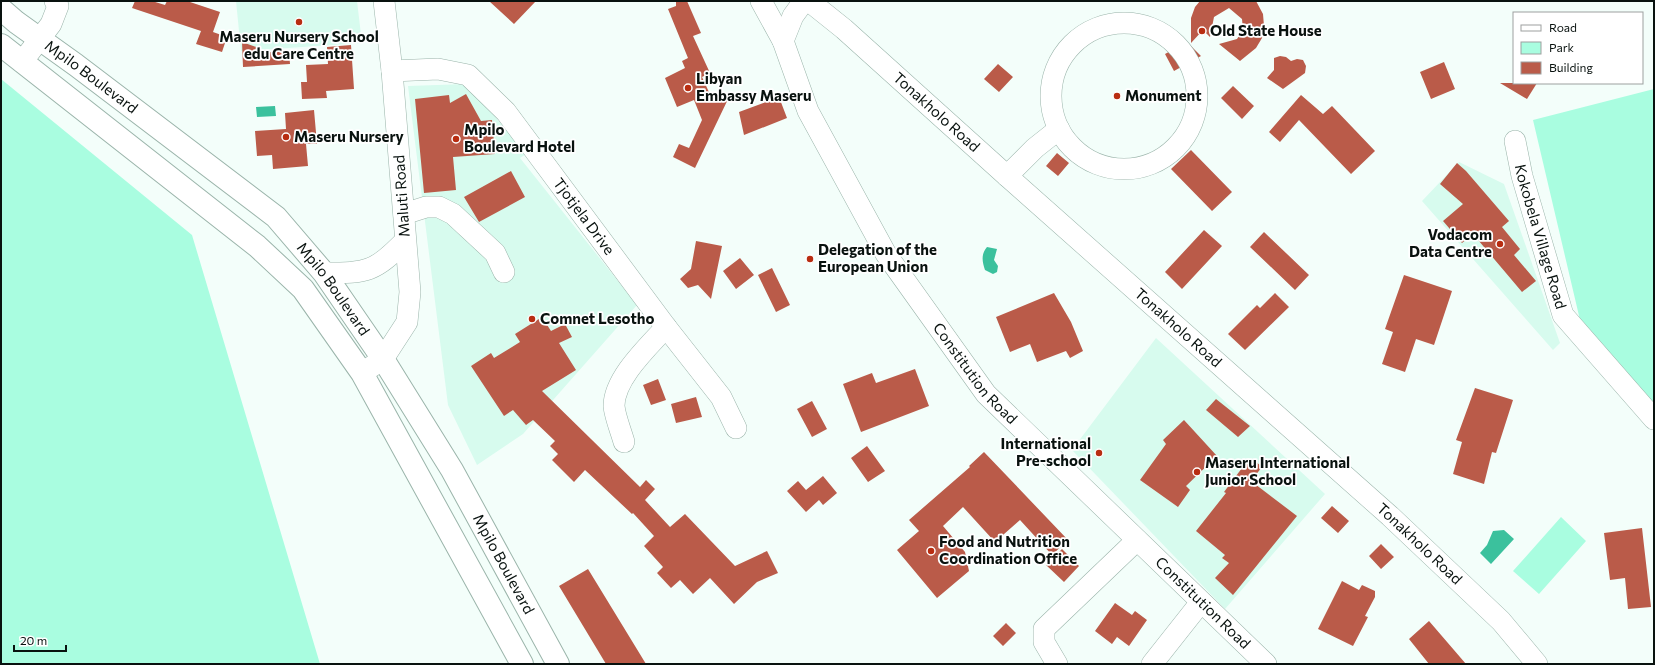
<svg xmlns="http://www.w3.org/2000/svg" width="1655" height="665" font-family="Commissioner,sans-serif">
<rect width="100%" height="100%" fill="#f3fefa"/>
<!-- built -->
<path fill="#d7fbee" d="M236 1H357L362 43 241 51Z
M466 84 472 89 526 154 520 158 637 305 523 434 477 465 448 405 408 86Z
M1459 162 1504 184 1560 343 1553 350 1422 201Z
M1156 338 1325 494 1225 609 1072 450Z"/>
<!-- green -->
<path fill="#a9fde0" d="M1 79 192 235 320 664H1Z
M1654 89V401L1645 408 1580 320 1533 120Z
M1561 517 1586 541 1539 594 1513 571Z"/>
<!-- water -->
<path fill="#3bc19d" d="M275 106 276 116 257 117 256 107Z
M987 247 997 249 994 260 998 266 997 272 993 274 985 270C982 261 981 254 987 247Z
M1504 530 1514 539 1491 564 1480 553 1487 545 1493 531Z"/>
<!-- building -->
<path fill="#ba5b49" d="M135 1H152L165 5 167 1H187L220 12 213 32 227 37 222 52 196 44 201 31 132 8Z
M489 1H536L514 24Z
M676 1H687L701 33 693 36 710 73 702 77 713 101 730 95 695 168 673 157 679 144 689 148 702 120 694 100 677 107 665 78 685 68 682 61 688 58 668 9 676 6Z
M1200 1H1256L1263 14 1264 26 1262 38 1256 48 1240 61 1219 44 1237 39 1243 30 1242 19 1229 8 1214 17 1210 37 1203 30 1191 43V18L1195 7Z
M242 42 259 48V53L289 51 290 64 243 67Z
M1187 42 1201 56 1174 71 1165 54Z
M351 45 354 89 326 91 327 98 302 99 301 82H307L306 65 328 64 327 47Z
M1280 56 1286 57 1291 61 1297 59 1303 60 1306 66 1305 73 1283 89 1267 78 1274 70V58Z
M1444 62 1455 89 1431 99 1420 72Z
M998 64 1013 77 999 92 984 79Z
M1500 83H1537L1527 99Z
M1233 86 1254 106 1242 119 1221 98Z
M466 94 481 121 492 120 495 154 453 157 456 190 424 193 415 99 449 95 450 103Z
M1301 95 1323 114 1332 106 1375 151 1351 174 1299 120 1280 142 1269 132Z
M779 97 787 118 744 135 739 112Z
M314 110 317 144H306L308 166 273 169 272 155 257 156 255 131 286 129 285 113Z
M1191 150 1232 192 1212 211 1171 169Z
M1057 153 1069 163 1058 176 1046 166Z
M1457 163 1466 171 1509 221 1502 227 1520 249 1514 255 1536 281 1522 292 1473 234 1462 243 1443 221 1463 204 1440 184Z
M511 171 525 197 479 222 464 197Z
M1204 230 1222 246 1182 289 1165 272Z
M1264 232 1309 275 1295 290 1250 247Z
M696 241 722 246 711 299 698 285 688 288 680 279 691 269Z
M740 258 754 275 736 289 723 271Z
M772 268 790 305 776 312 758 275Z
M1404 275 1452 291 1434 345 1416 339 1405 372 1382 364 1393 332 1385 329Z
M1054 293 1071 322 1083 351 1070 358 1066 351 1037 362 1030 344 1010 352 996 317Z
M1275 293 1289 307 1245 350 1228 334 1257 305 1260 308Z
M542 317 551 331 565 324 572 337 559 343 576 370 542 391 640 487 646 480 655 489 645 500 670 527 685 514 735 566 767 551 778 573 757 582 734 604 710 578 693 594 680 580 671 588 657 573 663 567 644 546 654 536 633 513 632 514 585 470 574 482 552 460 558 454 550 446 555 441 533 420 526 425 513 410 504 416 471 366 491 353 494 358 520 342 515 334Z
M915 369 929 406 861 432 843 384 872 373 876 383Z
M658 379 666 400 651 405 643 385Z
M1475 388 1513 400 1496 453 1492 452 1484 484 1453 474 1462 442 1456 440Z
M696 397 702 417 676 423 671 404Z
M1216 399 1250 426 1238 437 1206 410Z
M812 401 827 429 812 437 797 409Z
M1184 420 1217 456 1186 486 1190 490 1178 507 1140 480 1166 444 1163 440Z
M867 446 885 471 868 482 851 458Z
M984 452 1068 540 1052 555 1020 520 995 542 963 507 943 526 965 552 969 571 937 598 897 550 919 531 909 520 970 467 969 466Z
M1248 460H1254L1262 467 1251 481 1297 516 1233 595 1215 578 1229 563 1222 558 1225 555 1196 531 1226 493 1224 492Z
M823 476 837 493 823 505 819 500 806 512 787 491 798 481 806 490Z
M1332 506 1349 521 1338 533 1321 518Z
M1642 528 1651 607 1628 609 1625 578 1610 580 1604 533Z
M1381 544 1394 557 1381 569 1369 556Z
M1062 549 1079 566 1064 582 1046 565Z
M588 569 646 664H606L559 586Z
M1342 581 1359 590 1362 585 1375 591V597L1365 616 1368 617 1353 646 1318 629Z
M1115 603 1132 615 1135 611 1147 620 1129 646 1117 637 1112 644 1095 631Z
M1429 621 1466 664H1429L1409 639Z
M1006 623 1016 633 1003 646 993 636Z"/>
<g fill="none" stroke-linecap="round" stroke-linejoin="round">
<!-- minor casing -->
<g stroke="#9ab4aa" stroke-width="22">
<g id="minor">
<path id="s1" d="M761 1 783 41 808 111 886 254 986 394 1266 664"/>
<path id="s2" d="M809 1 844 29 1007 176 1390 516 1501 621 1537 664"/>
<circle cx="1124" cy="96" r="73"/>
<path d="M783 41 793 16 804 1"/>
<path d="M22 62 51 24 58 6 55 1"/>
<path id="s3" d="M392 71 438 69 468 75 506 112 666 327 721 397 736 428"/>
<path id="s4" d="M1515 141 1522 176 1563 315 1654 419"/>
<path d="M1007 176 1035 148 1059 129"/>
<path d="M404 214 426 207H439L453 214 495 253 504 272"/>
<path d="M324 273C368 273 374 272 405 241"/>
<path d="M362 373 383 359 407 322 410 292 392 71 384 1"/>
<path d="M624 442C621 431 615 417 614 406 614 378 649 346 666 327"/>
<path d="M1057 664 1044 642V629L1137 540"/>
<path d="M1152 664 1201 602"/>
</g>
</g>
<!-- highway casing -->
<g stroke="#9ab4aa" stroke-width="24">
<g id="highway">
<path id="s5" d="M1 9 16 22 76 65 276 217 324 273 383 359 452 470 558 664"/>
<path d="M1 45 257 246 303 289 362 373 522 664"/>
</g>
</g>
<!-- minor -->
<use href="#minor" stroke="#fff" stroke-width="21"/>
<!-- highway -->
<use href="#highway" stroke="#fff" stroke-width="22"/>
</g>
<!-- markers -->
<g fill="#b82d11" stroke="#fff" stroke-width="1.5">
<circle cx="299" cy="22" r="4"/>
<circle cx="1202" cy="31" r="4"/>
<circle cx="688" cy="88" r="4"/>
<circle cx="1117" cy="96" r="4"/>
<circle cx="286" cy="137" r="4"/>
<circle cx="456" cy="139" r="4"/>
<circle cx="1500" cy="244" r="4"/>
<circle cx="810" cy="259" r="4"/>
<circle cx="532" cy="319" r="4"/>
<circle cx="1099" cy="453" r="4"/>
<circle cx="1197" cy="472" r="4"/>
<circle cx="931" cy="551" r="4"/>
</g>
<g text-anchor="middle" stroke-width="3.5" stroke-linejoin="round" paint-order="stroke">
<!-- poi labels -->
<g font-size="15" font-weight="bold" fill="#09120f" stroke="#fff" text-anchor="start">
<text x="1210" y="36">Old State House</text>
<text x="299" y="42" text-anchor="middle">Maseru Nursery School<tspan x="299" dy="17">edu Care Centre</tspan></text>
<text x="696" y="84">Libyan<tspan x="696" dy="17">Embassy Maseru</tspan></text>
<text x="1125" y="101">Monument</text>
<text x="464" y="135">Mpilo<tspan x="464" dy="17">Boulevard Hotel</tspan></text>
<text x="294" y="142">Maseru Nursery</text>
<text x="1492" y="240" text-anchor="end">Vodacom<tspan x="1492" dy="17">Data Centre</tspan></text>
<text x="818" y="255">Delegation of the<tspan x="818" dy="17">European Union</tspan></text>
<text x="540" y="324">Comnet Lesotho</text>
<text x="1091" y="449" text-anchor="end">International<tspan x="1091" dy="17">Pre-school</tspan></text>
<text x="1205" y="468">Maseru International<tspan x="1205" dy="17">Junior School</tspan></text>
<text x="939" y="547">Food and Nutrition<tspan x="939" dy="17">Coordination Office</tspan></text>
</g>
<!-- street labels -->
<g font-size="15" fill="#09120f" stroke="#fff">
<text dy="5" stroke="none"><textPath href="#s5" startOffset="113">Mpilo Boulevard</textPath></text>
<text dy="5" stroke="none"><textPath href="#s2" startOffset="169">Tonakholo Road</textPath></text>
<text transform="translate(402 196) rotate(-94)" y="5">Maluti Road</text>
<text dy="5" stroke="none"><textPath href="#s3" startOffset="260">Tjotjela Drive</textPath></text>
<text dy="5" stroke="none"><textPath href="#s4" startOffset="99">Kokobela Village Road</textPath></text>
<text dy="5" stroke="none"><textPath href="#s5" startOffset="437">Mpilo Boulevard</textPath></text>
<text dy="5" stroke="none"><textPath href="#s2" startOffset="493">Tonakholo Road</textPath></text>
<text dy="5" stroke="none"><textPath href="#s1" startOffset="432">Constitution Road</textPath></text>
<text dy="5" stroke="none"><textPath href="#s2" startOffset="817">Tonakholo Road</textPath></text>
<text dy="5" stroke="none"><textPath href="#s5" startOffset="761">Mpilo Boulevard</textPath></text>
<text dy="5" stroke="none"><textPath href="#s1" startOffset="756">Constitution Road</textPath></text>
</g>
</g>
<!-- border -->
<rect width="1655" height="665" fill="none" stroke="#09120f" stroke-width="4"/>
<!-- legend -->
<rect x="1513" y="12" width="130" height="72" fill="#ffffff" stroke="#9da09f"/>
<rect x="1521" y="25" width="20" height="6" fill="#ffffff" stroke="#9da09f"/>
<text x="1549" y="32" font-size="12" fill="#09120f">Road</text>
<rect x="1521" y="42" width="20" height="12" fill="#a9fde0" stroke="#9da09f"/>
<text x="1549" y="52" font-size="12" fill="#09120f">Park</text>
<rect x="1521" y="62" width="20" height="12" fill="#ba5b49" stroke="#9da09f"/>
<text x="1549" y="72" font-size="12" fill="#09120f">Building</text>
<!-- scale -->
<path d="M14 645v6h52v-6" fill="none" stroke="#09120f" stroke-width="2"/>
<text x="20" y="645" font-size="12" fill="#09120f" stroke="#ffffff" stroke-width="3" paint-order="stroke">20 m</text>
</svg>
